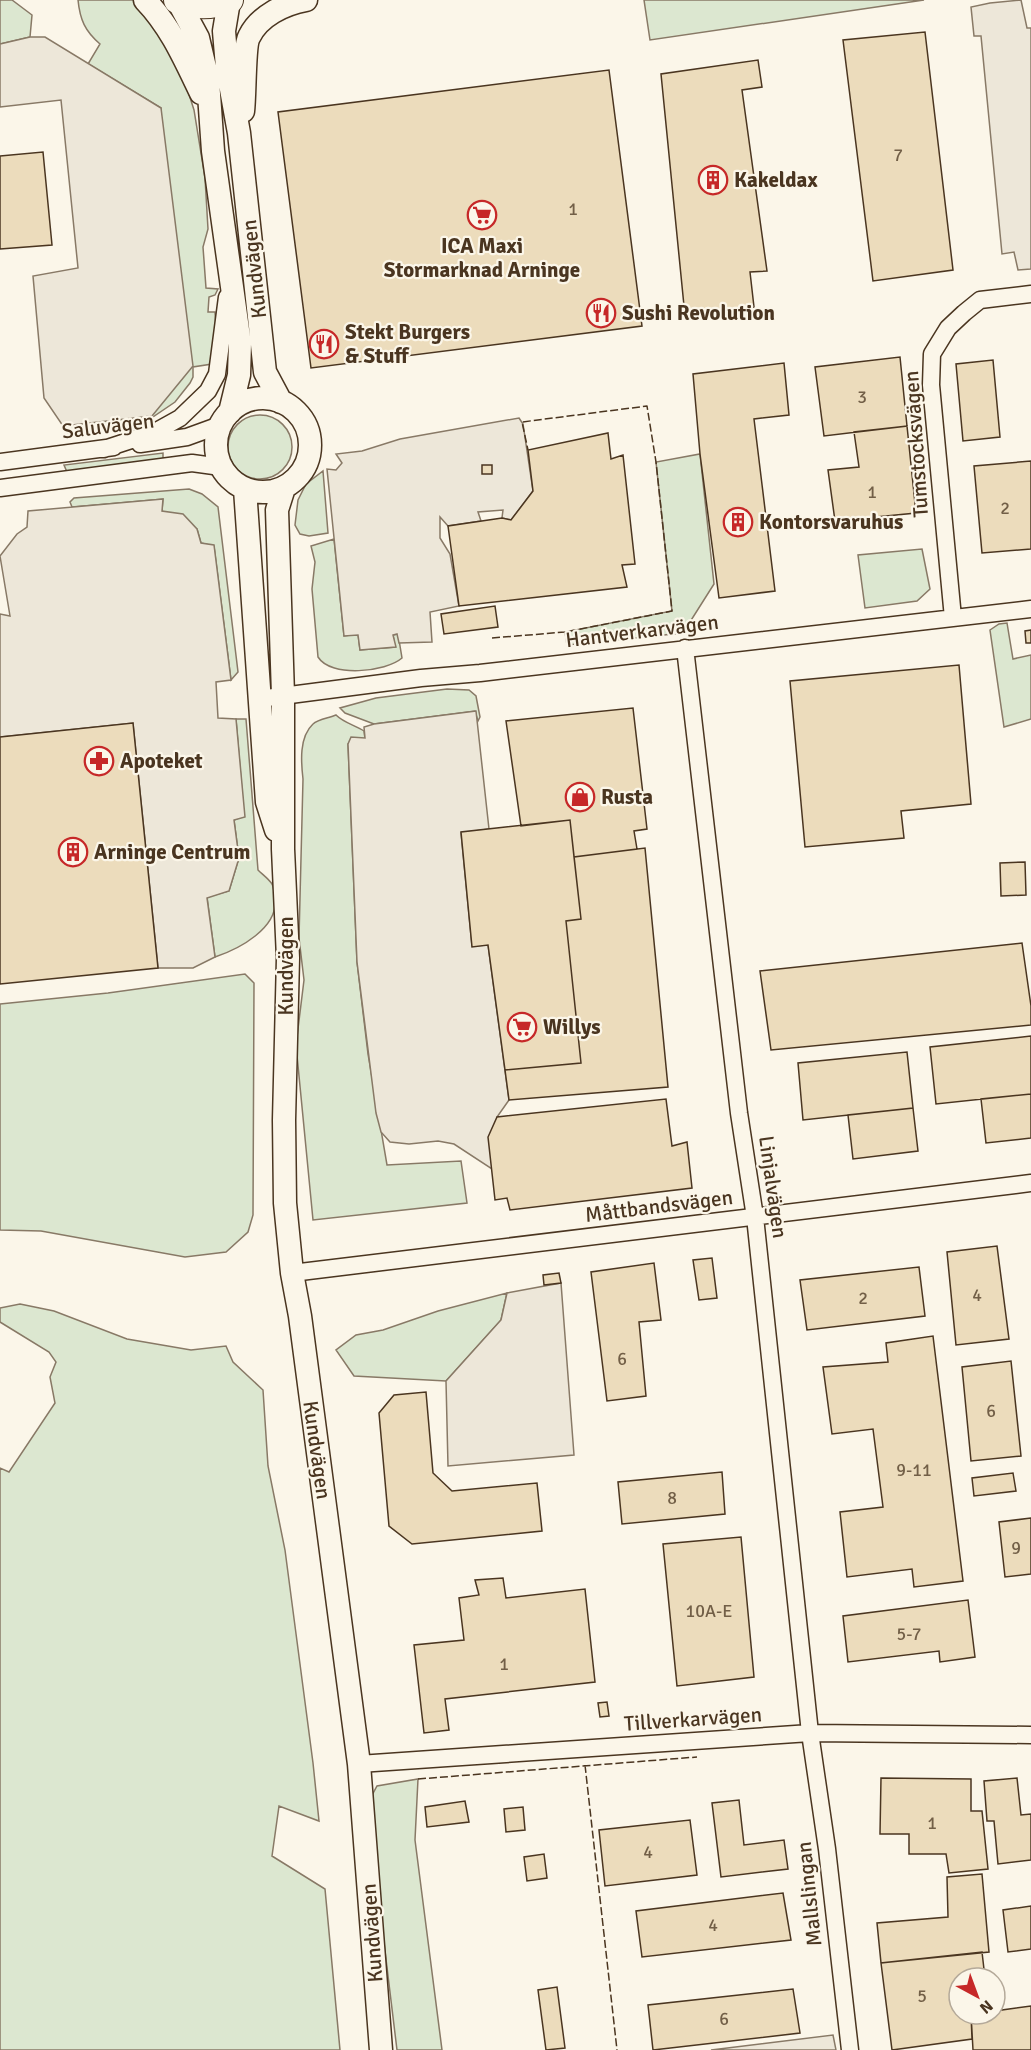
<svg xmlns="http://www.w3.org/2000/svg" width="1031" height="2050" font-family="Signika,sans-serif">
<rect width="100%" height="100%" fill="#fbf6e9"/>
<!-- green -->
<path fill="#dce7d0" stroke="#887966" stroke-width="1.5" d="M0 0H12L32 15 30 37 0 44Z
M78 0H136L180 66 194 110 205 178 208 229 203 247 206 288 218 289 215 295 209 297 208 312H215L217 345 212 364 193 367V377L190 383 175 402 141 425 68 433 63 426 152 416 161 108 88 64 100 44C85 31 80 20 78 0Z
M644 0H924L650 40Z
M228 447a32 32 0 1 1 64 0a32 32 0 1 1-64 0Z
M163 453V459L67 472 64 465Z
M700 454 714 584 683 633 567 645 565 632 672 611 656 462Z
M323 471 328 533 309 536 300 534 295 525 298 500 306 484Z
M189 489 202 494 218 507 238 672 231 680 214 546 201 543 197 529 162 511 163 499 72 507 70 502 74 498Z
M334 539 344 636 358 634 360 650 395 647 393 635 398 634 402 658C386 672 331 678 318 657L312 589 315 562 311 546Z
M922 549 930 589 917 601 865 608 858 555Z
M1007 623 1013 659 1031 655V719L1004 727 990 630 999 624Z
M447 689 469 690 476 696 480 717 478 721 475 711 374 724 345 713 340 708 376 698Z
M336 715C344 723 355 725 364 731L365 739 348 744 357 962 368 1054 387 1165 461 1161 467 1203 313 1220 296 1045 304 980 299 938 303 779C301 762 299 737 313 724 318 719 329 718 336 715Z
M236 719H246L258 870C262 874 269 879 272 884 274 887 274 894 275 898 279 928 239 949 215 957L207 897 229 891 239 858 234 820 244 816Z
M245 974 254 983 253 1215 248 1232 226 1252 185 1257 41 1231 0 1230V1004L108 993Z
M507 1293 501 1320 446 1381 354 1376 336 1350 356 1335 383 1330 438 1311Z
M20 1304 54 1311 127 1339 191 1350 226 1346 233 1362 263 1390 268 1466 285 1550 313 1763 319 1821 279 1806 272 1856 325 1889 340 2050H0V1468L9 1472 55 1403 50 1377 56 1362 49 1352 0 1322V1308Z
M418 1779 415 1840 442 2050H397L370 1827V1799L377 1786Z"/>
<!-- parking -->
<path fill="#ede7d9" stroke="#887966" stroke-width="1.5" d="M1021 0 1027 28H1031V269L1018 270 1014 252 1002 254 981 36H974L971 7 990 3Z
M30 37H45L161 108 193 366 152 416 63 426 44 398 33 276 78 268 61 100 0 107V44Z
M519 418 523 424 533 491 511 520 502 518 503 510 478 512 481 521 448 526 440 517V538L450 554 459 606 430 612 432 642 399 643 397 634 393 635 396 647 360 650 358 635 344 636 327 469 336 470 342 463 336 454 362 451 400 439Z
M163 499 162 511 183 514 197 529 201 543 214 545 231 680 216 682 218 718 236 719 245 817 234 820 239 858 229 891 207 898 215 957 193 968H158L133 723 0 737V614L10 616 0 556 17 534 27 527 28 511Z
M476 711 489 829 461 833 472 946 488 945 509 1100 497 1117 492 1169 454 1144 438 1141 409 1144 390 1142 381 1132 376 1113 357 962 348 744 351 737 365 738 364 727 374 724Z
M561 1283 574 1455 448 1466 446 1381 501 1320 507 1293Z
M833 2035 836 2050H711Z"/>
<!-- building -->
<path fill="#ecdcbc" stroke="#4a3520" stroke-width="1.5" d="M925 32 953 270 873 281 843 40Z
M758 60 762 87 742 90 767 271 750 272 754 307 685 316 661 74Z
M609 70 642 326 311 368 278 112Z
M43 152 52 245 0 249V156Z
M900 357 907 426 824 436 815 367Z
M993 360 1000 437 963 441 956 364Z
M784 363 789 415 754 419 775 591 719 598 700 454 693 374Z
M907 426 916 513 835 521 828 470 859 467 854 432Z
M608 433 611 459 623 455 635 564 622 565 627 587 459 606 448 526 502 518 511 520 533 491 528 450Z
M1031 461V549L982 553 974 466Z
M482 465H492V474H482Z
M495 606 498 627 444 634 441 614Z
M1031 630V643H1026L1025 631Z
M959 665 971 804 901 811 904 838 805 847 790 681Z
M633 708 647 829 634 831 637 849 574 857 570 820 521 826 506 721Z
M133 723 158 968 0 984V737Z
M570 820 581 919 566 921 581 1063 505 1070 488 945 472 947 461 832Z
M645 848 668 1087 509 1100 505 1070 581 1063 566 921 581 919 574 857Z
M1025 862 1026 895 1001 896 1000 863Z
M1022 943 1031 1006V1025L771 1050 760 971Z
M1031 1036V1094L936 1104 930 1047Z
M907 1052 913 1108 803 1120 798 1063Z
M1031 1094V1138L986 1143 981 1099Z
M666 1099 672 1146 687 1142 692 1188 510 1210 507 1198 495 1200 488 1137 497 1117Z
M913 1108 918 1151 853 1159 848 1115Z
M997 1246 1009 1339 956 1345 947 1252Z
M712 1258 717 1298 699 1300 693 1260Z
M654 1263 661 1320 639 1322 646 1396 607 1401 591 1272Z
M919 1267 925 1316 807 1330 800 1280Z
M559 1273 561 1283 544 1285 543 1275Z
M933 1336 963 1581 914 1587 912 1569 847 1577 840 1512 883 1507 873 1429 832 1434 823 1367 888 1362 886 1343Z
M1011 1361 1021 1456 971 1461 962 1367Z
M426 1392 433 1473 452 1491 537 1483 542 1531 412 1544 389 1526 379 1413 394 1395Z
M722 1472 725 1514 622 1524 618 1482Z
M1013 1473 1016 1491 974 1496 972 1478Z
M1031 1518V1574L1005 1577 999 1522Z
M741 1537 754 1677 677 1686 663 1544Z
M503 1578 506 1598 585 1589 595 1682 445 1699 449 1730 424 1733 414 1645 464 1640 459 1598 479 1595 475 1580Z
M968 1600 975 1657 940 1662 939 1651 848 1662 843 1616Z
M607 1702 609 1716 600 1717 598 1703Z
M881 1778 971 1779V1811H982L988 1869 949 1873 946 1854H909V1834H880Z
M1017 1778 1021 1815 1031 1814V1860L998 1864 994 1821H987L984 1781Z
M739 1800 744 1845 784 1840 788 1869 721 1877 712 1803Z
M465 1801 469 1822 427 1827 425 1807Z
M523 1807 525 1830 506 1832 504 1809Z
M690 1820 697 1875 605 1886 599 1830Z
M544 1854 547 1878 527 1881 524 1857Z
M982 1874 989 1952 881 1963 877 1923 948 1917 947 1877Z
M783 1893 791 1940 642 1957 636 1911Z
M1031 1906V1949L1008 1952 1003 1910Z
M982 1952 985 1978H959V2014H971L972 2039 892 2050 881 1963Z
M557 1987 565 2048 546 2050 538 1990Z
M793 1989 800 2033 653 2050 648 2005Z
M1031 2006V2050H973L971 2014H995V2011Z"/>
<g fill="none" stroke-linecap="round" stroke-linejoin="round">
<!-- street casing -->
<g stroke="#4a3520" stroke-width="19">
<path id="street" d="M140 444 187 437 220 425
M104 449 153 433 180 418 208 391 217 374 227 297
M0 462 114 447
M0 488 192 463 221 467
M953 618 931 385 932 354 948 328 964 313 980 300 1031 294
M685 648 739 1113 755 1217 810 1733 827 1849 850 2050
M259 699 421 678 480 673 1031 609
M292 1273 1031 1183
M359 1764 810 1733 1031 1735"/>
</g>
<!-- secondary casing -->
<g stroke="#4a3520" stroke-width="25">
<path id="secondary" d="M145 0C171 27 185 60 201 93
M178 1 198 38 208 80 213 151 240 344 239 375 230 412
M229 1 224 31 227 67 239 133 265 372 281 402
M243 111C245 96 244 46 249 37 259 16 284 4 306 0
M216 445a47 47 0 1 1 94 0a47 47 0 1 1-94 0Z
M284 488 277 510 283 695V849L288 958 284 1120 285 1203 292 1273 300 1316 359 1764 381 2050
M245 489 267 802 276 830"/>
</g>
<!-- primary casing -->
<g stroke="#4a3520" stroke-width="28">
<path id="primary" d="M177 0C196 7 211 7 230 0"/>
</g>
<!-- street -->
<use href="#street" stroke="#fbf6e9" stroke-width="16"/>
<!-- secondary -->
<use href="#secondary" stroke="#fbf6e9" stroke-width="22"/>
<!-- primary -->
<use href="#primary" stroke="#fbf6e9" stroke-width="26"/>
<!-- fence -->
<path stroke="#4a3520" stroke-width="1.5" stroke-dasharray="8 3" stroke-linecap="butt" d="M492 638 565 632 672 611 656 462 647 406 522 422 528 450
M585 1765 617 2050
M418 1779 697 1757"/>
</g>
<!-- icons -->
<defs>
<g id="building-ring" transform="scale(1.5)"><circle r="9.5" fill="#fbf6e9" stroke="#c62828" stroke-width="1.5"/><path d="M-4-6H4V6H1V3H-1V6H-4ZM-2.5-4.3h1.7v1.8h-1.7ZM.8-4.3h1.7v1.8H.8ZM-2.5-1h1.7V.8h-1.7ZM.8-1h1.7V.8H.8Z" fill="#c62828"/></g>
<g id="supermarket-ring" transform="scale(1.5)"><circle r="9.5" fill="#fbf6e9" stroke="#c62828" stroke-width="1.5"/><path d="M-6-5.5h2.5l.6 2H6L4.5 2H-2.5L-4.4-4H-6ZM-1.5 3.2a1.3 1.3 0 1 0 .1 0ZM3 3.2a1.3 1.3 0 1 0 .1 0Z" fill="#c62828"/></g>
<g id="restaurant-ring" transform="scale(1.5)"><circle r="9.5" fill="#fbf6e9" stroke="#c62828" stroke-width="1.5"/><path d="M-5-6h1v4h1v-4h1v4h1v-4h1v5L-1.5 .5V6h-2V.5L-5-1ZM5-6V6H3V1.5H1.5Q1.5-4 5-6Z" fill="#c62828"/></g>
<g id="pharmacy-ring" transform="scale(1.5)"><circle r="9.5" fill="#fbf6e9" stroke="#c62828" stroke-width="1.5"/><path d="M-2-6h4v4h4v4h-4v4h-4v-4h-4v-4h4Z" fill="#c62828"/></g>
<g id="shop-ring" transform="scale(1.5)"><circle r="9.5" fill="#fbf6e9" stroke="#c62828" stroke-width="1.5"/><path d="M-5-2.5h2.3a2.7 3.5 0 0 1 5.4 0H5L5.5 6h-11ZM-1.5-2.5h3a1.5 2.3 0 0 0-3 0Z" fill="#c62828"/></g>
</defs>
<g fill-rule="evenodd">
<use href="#building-ring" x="713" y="180"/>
<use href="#supermarket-ring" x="482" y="215"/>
<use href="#restaurant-ring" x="601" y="313"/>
<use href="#restaurant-ring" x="324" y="344"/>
<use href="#building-ring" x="738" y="522"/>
<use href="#pharmacy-ring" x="99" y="761"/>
<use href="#shop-ring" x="580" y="797"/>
<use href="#building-ring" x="73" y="852"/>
<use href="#supermarket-ring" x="522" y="1027"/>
</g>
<g text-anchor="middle" stroke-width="4.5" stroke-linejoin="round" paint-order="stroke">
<!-- number labels -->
<g font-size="18" fill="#725f47">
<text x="898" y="161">7</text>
<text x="573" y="215">1</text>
<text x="862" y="403">3</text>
<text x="872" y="498">1</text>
<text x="1005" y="514">2</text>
<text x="977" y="1301">4</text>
<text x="863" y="1304">2</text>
<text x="622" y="1365">6</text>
<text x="991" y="1417">6</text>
<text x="914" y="1476">9-11</text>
<text x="672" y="1504">8</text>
<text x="1016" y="1554">9</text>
<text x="709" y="1617">10A-E</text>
<text x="909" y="1640">5-7</text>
<text x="504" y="1670">1</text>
<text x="932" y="1829">1</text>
<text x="648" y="1858">4</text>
<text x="713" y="1931">4</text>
<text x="922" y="2002">5</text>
<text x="724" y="2025">6</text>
</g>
<!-- poi labels -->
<g font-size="21" font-weight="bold" fill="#4a3520" stroke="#fbf6e9" text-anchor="start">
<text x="734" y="187">Kakeldax</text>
<text x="482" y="253" text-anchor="middle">ICA Maxi<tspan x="482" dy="24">Stormarknad Arninge</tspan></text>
<text x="622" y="320">Sushi Revolution</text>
<text x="345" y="339">Stekt Burgers<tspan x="345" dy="24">&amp; Stuff</tspan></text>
<text x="759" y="529">Kontorsvaruhus</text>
<text x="120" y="768">Apoteket</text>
<text x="601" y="804">Rusta</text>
<text x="94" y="859">Arninge Centrum</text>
<text x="543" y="1034">Willys</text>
</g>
<!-- street labels -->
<g font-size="21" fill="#4a3520" stroke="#fbf6e9">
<text transform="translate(254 269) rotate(-96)" y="7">Kundvägen</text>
<text transform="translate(108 426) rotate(-7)" y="7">Saluvägen</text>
<text transform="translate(916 444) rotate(-94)" y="7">Tumstocksvägen</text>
<text transform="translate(642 631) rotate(-7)" y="7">Hantverkarvägen</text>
<text transform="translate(286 966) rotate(-90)" y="7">Kundvägen</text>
<text transform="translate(773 1187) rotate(82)" y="7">Linjalvägen</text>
<text transform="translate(659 1206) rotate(-7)" y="7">Måttbandsvägen</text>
<text transform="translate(317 1450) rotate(82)" y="7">Kundvägen</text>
<text transform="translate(693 1719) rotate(-4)" y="7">Tillverkarvägen</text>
<text transform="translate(809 1894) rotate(-96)" y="7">Mallslingan</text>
<text transform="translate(372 1933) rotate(-94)" y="7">Kundvägen</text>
</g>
</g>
<!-- north arrow -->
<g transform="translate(977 1996) rotate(139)"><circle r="28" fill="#fbf6e9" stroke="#b4a999" stroke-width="1.5"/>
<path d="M0-4.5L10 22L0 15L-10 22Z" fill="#c62828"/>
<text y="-9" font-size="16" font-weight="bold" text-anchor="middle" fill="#4a3520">N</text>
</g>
</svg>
